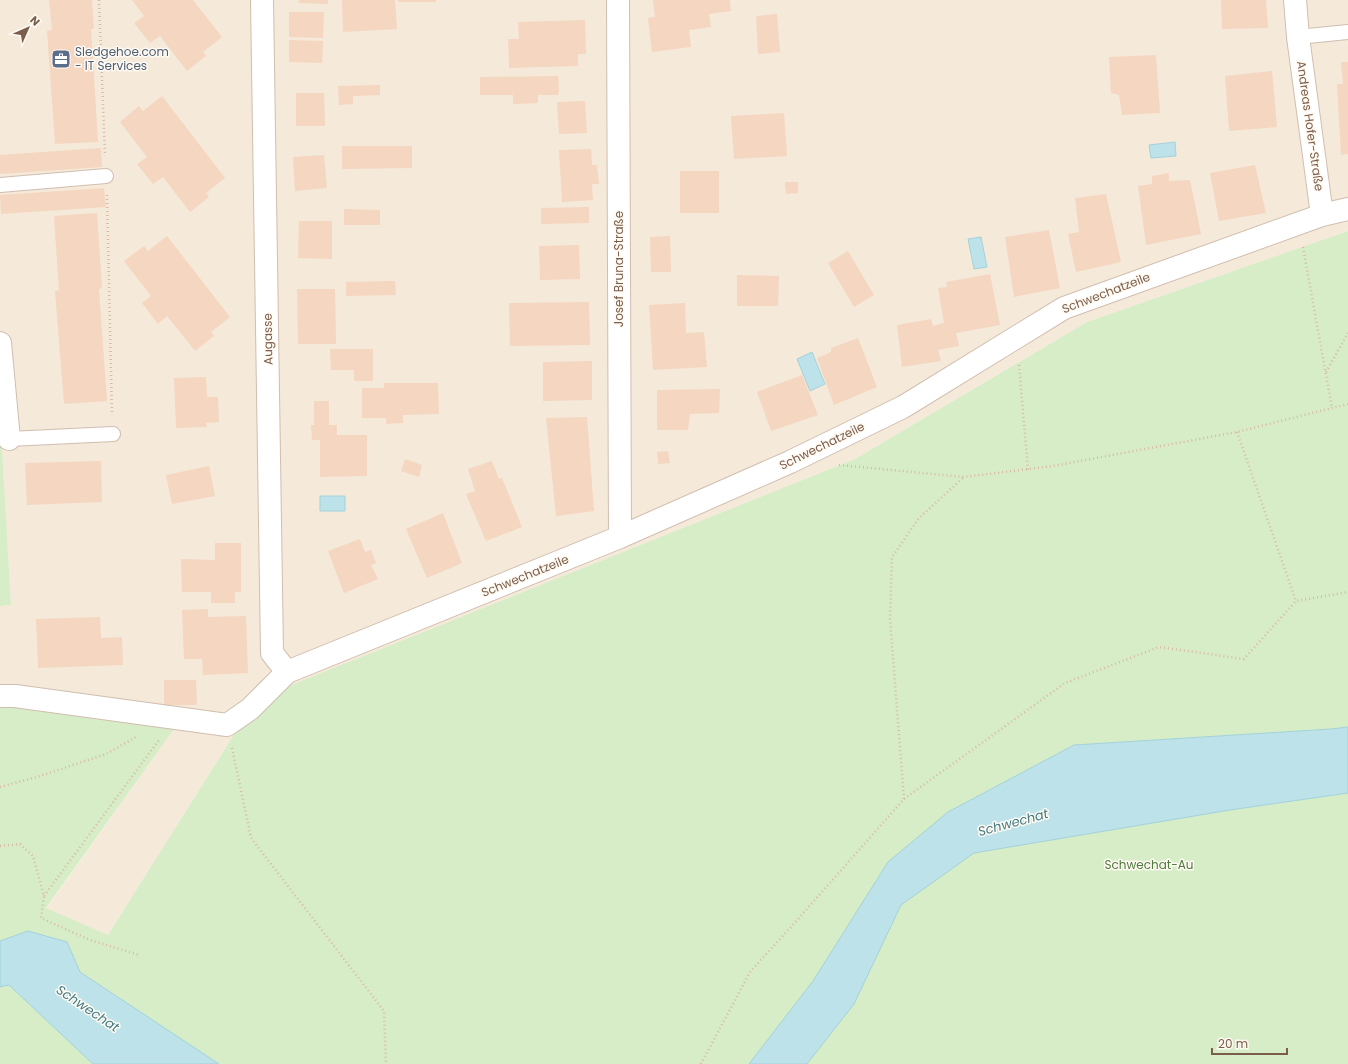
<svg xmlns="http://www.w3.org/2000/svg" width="1348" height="1064" font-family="Poppins,sans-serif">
<rect width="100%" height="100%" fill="#fdf6eb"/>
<!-- residential -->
<path fill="#f5e9d9" d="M0 0H1348V231L1087 322 855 459 286 687 235 733 108 935 46 909 174 729 0 705V606L11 605 2 447 0 446Z"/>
<!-- green -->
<path fill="#d6edc8" d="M1348 231V1064H0V705L55 710 174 729 46 908 108 935 235 733 286 687 855 459 1087 322Z
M0 446 2 447 11 605 0 606Z"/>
<!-- water -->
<path fill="#bde2e9" stroke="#a3d2db" d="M1175 142 1176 156 1151 158 1149 145Z
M981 237 987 267 974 269 968 239Z
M812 352 825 384 810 391 797 359Z
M320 496H345V511H320Z
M1348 727V793L1230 810 974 853 901 905 854 1004 807 1064H749L813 981 888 862 948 812 1074 745 1331 729Z
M28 931 67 942 80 972 219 1064H93L9 985 0 987V941Z"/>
<!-- building -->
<path fill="#f4d6c1" d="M49 0H92L94 29H91L98 142 55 144 47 31 52 30Z
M132 0H193L222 37 203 52 206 56 187 71 160 36 150 43 134 23 144 16Z
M299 0H328V4L299 3Z
M342 0H395L397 29 343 32Z
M398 0H436V2H398Z
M653 0H730L731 11 709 14 711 27 689 30 691 47 652 52 648 18 655 17Z
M1221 0H1266L1268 28 1222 29Z
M289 12H324L323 38 289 37Z
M777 14 780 52 758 54 756 16Z
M585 20 586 54H578V66L509 68 508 39H519L518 22Z
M289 40 323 41 322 63 289 62Z
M1156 55 1160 113 1122 115 1119 95 1111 93 1109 57Z
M1341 62H1348V154L1341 155 1337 84H1343Z
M1272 71 1277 127 1229 131 1225 76Z
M558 76 559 90 558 95H538V103L513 104V95H480V77Z
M380 85V95L353 96V104L339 105 338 86Z
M296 93H324L325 126H296Z
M162 96 225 178 206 193 209 197 190 212 163 177 153 184 137 164 147 157 120 122 139 106 143 111Z
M585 101 587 133 559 134 557 102Z
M784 113 787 156 734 159 731 116Z
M342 146H412V168L342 169Z
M101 148 102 167 0 174V155Z
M591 149 592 165H597L599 184H592L593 200 562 202 559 150Z
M324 155 327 188 295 191 293 157Z
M1255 165 1266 213 1219 221 1210 173Z
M680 171H719V213H680Z
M1169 173V181L1190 180 1201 234 1146 245 1138 186 1152 184V176Z
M785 182H798V193L786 194Z
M104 188 106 207 1 214 0 195Z
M1106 194 1121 262 1076 272 1068 234 1079 232 1075 198Z
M589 207V223L541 224V208Z
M344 209 380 210V225H344Z
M97 213 102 288 99 289 107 401 64 404 55 291 59 290 54 216Z
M299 221H332V259L298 258Z
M1049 230 1060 288 1014 297 1005 237Z
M167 236 230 317 211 332 214 336 195 351 167 316 158 324 142 303 151 296 124 261 144 246 148 251Z
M670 236 671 272H651L650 237Z
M579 245 580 279 540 280 539 246Z
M848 251 874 295 854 307 828 263Z
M990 274 1000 325 956 333 959 346 938 350 941 361 902 367 897 325 931 319 933 326 944 323 938 288 947 287 950 301 946 282Z
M737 275 779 276 778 306H737Z
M395 281 396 295 346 296V282Z
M297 289H335L336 344H298Z
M589 302 590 345 510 346 509 303Z
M685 303 686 333 704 332 707 367 653 370 649 305Z
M858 338 877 387 834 405 817 358 831 352V348Z
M330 349H373V381H354V370H331Z
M592 361V400L543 401V362Z
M802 375 818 415 771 431 757 392Z
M206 377 207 397H218L219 422 206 423 207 427 176 428 174 378Z
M384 383H438L439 414 403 415V423L386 424V418H362V388H384Z
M720 389 719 413 690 414 688 430H657V390Z
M314 401H329V425H337V435H367V476L320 477V440H312L311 425H314Z
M587 417 594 511 556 516 546 418Z
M668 451 670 463 658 464 657 452Z
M405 459 422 465 419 477 401 471Z
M101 461 102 502 27 505 25 463Z
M492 461 499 479 502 478 522 527 486 541 466 494 475 491 468 469Z
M209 466 215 496 172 504 166 475Z
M443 513 462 563 427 578 406 529Z
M360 539 365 552 371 550 376 563 371 565 378 579 344 593 328 551Z
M215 543H241V592H235V603H211V592H182L181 559 215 560Z
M208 609V617L246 616 248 673 203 675 202 659H184L182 610Z
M100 617 101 638 122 637 123 665 38 668 36 619Z
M164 680H196L197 705H164Z"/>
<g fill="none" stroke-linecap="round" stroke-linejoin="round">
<!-- service casing -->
<g stroke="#d1beaf" stroke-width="16">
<path id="service" d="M1298 37 1348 32
M0 185 106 176
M9 439 113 434"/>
</g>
<!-- minor casing -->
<g stroke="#d1beaf" stroke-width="24">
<path id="minor" d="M262 0 272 653 287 672
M618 0 620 537
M1295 0 1298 37 1322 215
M0 343 9 439
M0 696H15L227 725 250 709 287 672 620 537 790 462 903 407 1064 308 1322 215 1348 209"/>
</g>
<!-- path -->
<path stroke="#dab9a3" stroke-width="2.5" stroke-dasharray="1 3" stroke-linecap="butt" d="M99 0 105 156
M107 195 112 414
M1303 247 1332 408
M1019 365 1028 470
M1326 372 1348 333
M1237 432 1296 601
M839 465 964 477 1053 466 1237 432 1348 404
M232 748 251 838 384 1011 386 1064
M0 787 37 777 106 754 136 737
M904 799 890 619 892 557 919 518 964 477
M0 846 20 844 33 856 44 896 41 918 90 940 139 955
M44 896 159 740
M701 1064 750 972 791 927 904 799 1065 683 1159 647 1244 659 1296 601 1348 592"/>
<!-- service -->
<use href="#service" stroke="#fff" stroke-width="14"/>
<!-- minor -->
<use href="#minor" stroke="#fff" stroke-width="22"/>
</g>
<!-- icons -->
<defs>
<g id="office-square" transform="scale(1)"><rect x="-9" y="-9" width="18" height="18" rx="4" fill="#5c6f8a" stroke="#fffaf2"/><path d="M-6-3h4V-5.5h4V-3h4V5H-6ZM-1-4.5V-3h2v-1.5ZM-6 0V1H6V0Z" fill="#fff"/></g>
</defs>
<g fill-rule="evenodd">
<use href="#office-square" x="61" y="59"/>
</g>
<g text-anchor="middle" stroke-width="3" stroke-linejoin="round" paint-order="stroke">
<!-- service labels -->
<g font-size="12" fill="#4e5e75" stroke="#fffaf2" text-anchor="start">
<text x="75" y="56">Sledgehoe.com<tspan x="75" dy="14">- IT Services</tspan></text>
</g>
<!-- street labels -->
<g font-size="12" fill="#7b5d4c" stroke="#fffaf2">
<text transform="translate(1310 126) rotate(82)" y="4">Andreas Hofer-Straße</text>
<text transform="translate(619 269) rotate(-90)" y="4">Josef Bruna-Straße</text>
<text transform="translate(1106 293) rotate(-21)" y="4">Schwechatzeile</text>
<text transform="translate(268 339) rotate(-91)" y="4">Augasse</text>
<text transform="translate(822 446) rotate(-26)" y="4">Schwechatzeile</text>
<text transform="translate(525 576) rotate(-22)" y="4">Schwechatzeile</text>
</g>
<!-- park labels -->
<g font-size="12" fill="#517a40" stroke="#fffaf2">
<text x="1149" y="869">Schwechat-Au</text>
</g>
<!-- water labels -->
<g font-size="13" font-style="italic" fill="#417b87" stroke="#fffaf2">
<text transform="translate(1013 822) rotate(-15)" y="5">Schwechat</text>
<text transform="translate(88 1008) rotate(34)" y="5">Schwechat</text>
</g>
</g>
<!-- north arrow -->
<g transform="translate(28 28) rotate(45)" stroke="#fffaf2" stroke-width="3" paint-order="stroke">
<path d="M0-3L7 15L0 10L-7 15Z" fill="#7b5d4c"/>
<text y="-6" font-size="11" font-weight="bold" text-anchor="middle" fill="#7b5d4c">N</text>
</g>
<!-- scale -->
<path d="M1212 1048v6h75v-6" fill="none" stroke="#7b5d4c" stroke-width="2"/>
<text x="1218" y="1048" font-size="12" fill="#7b5d4c" stroke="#fffaf2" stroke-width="3" paint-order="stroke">20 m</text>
</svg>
